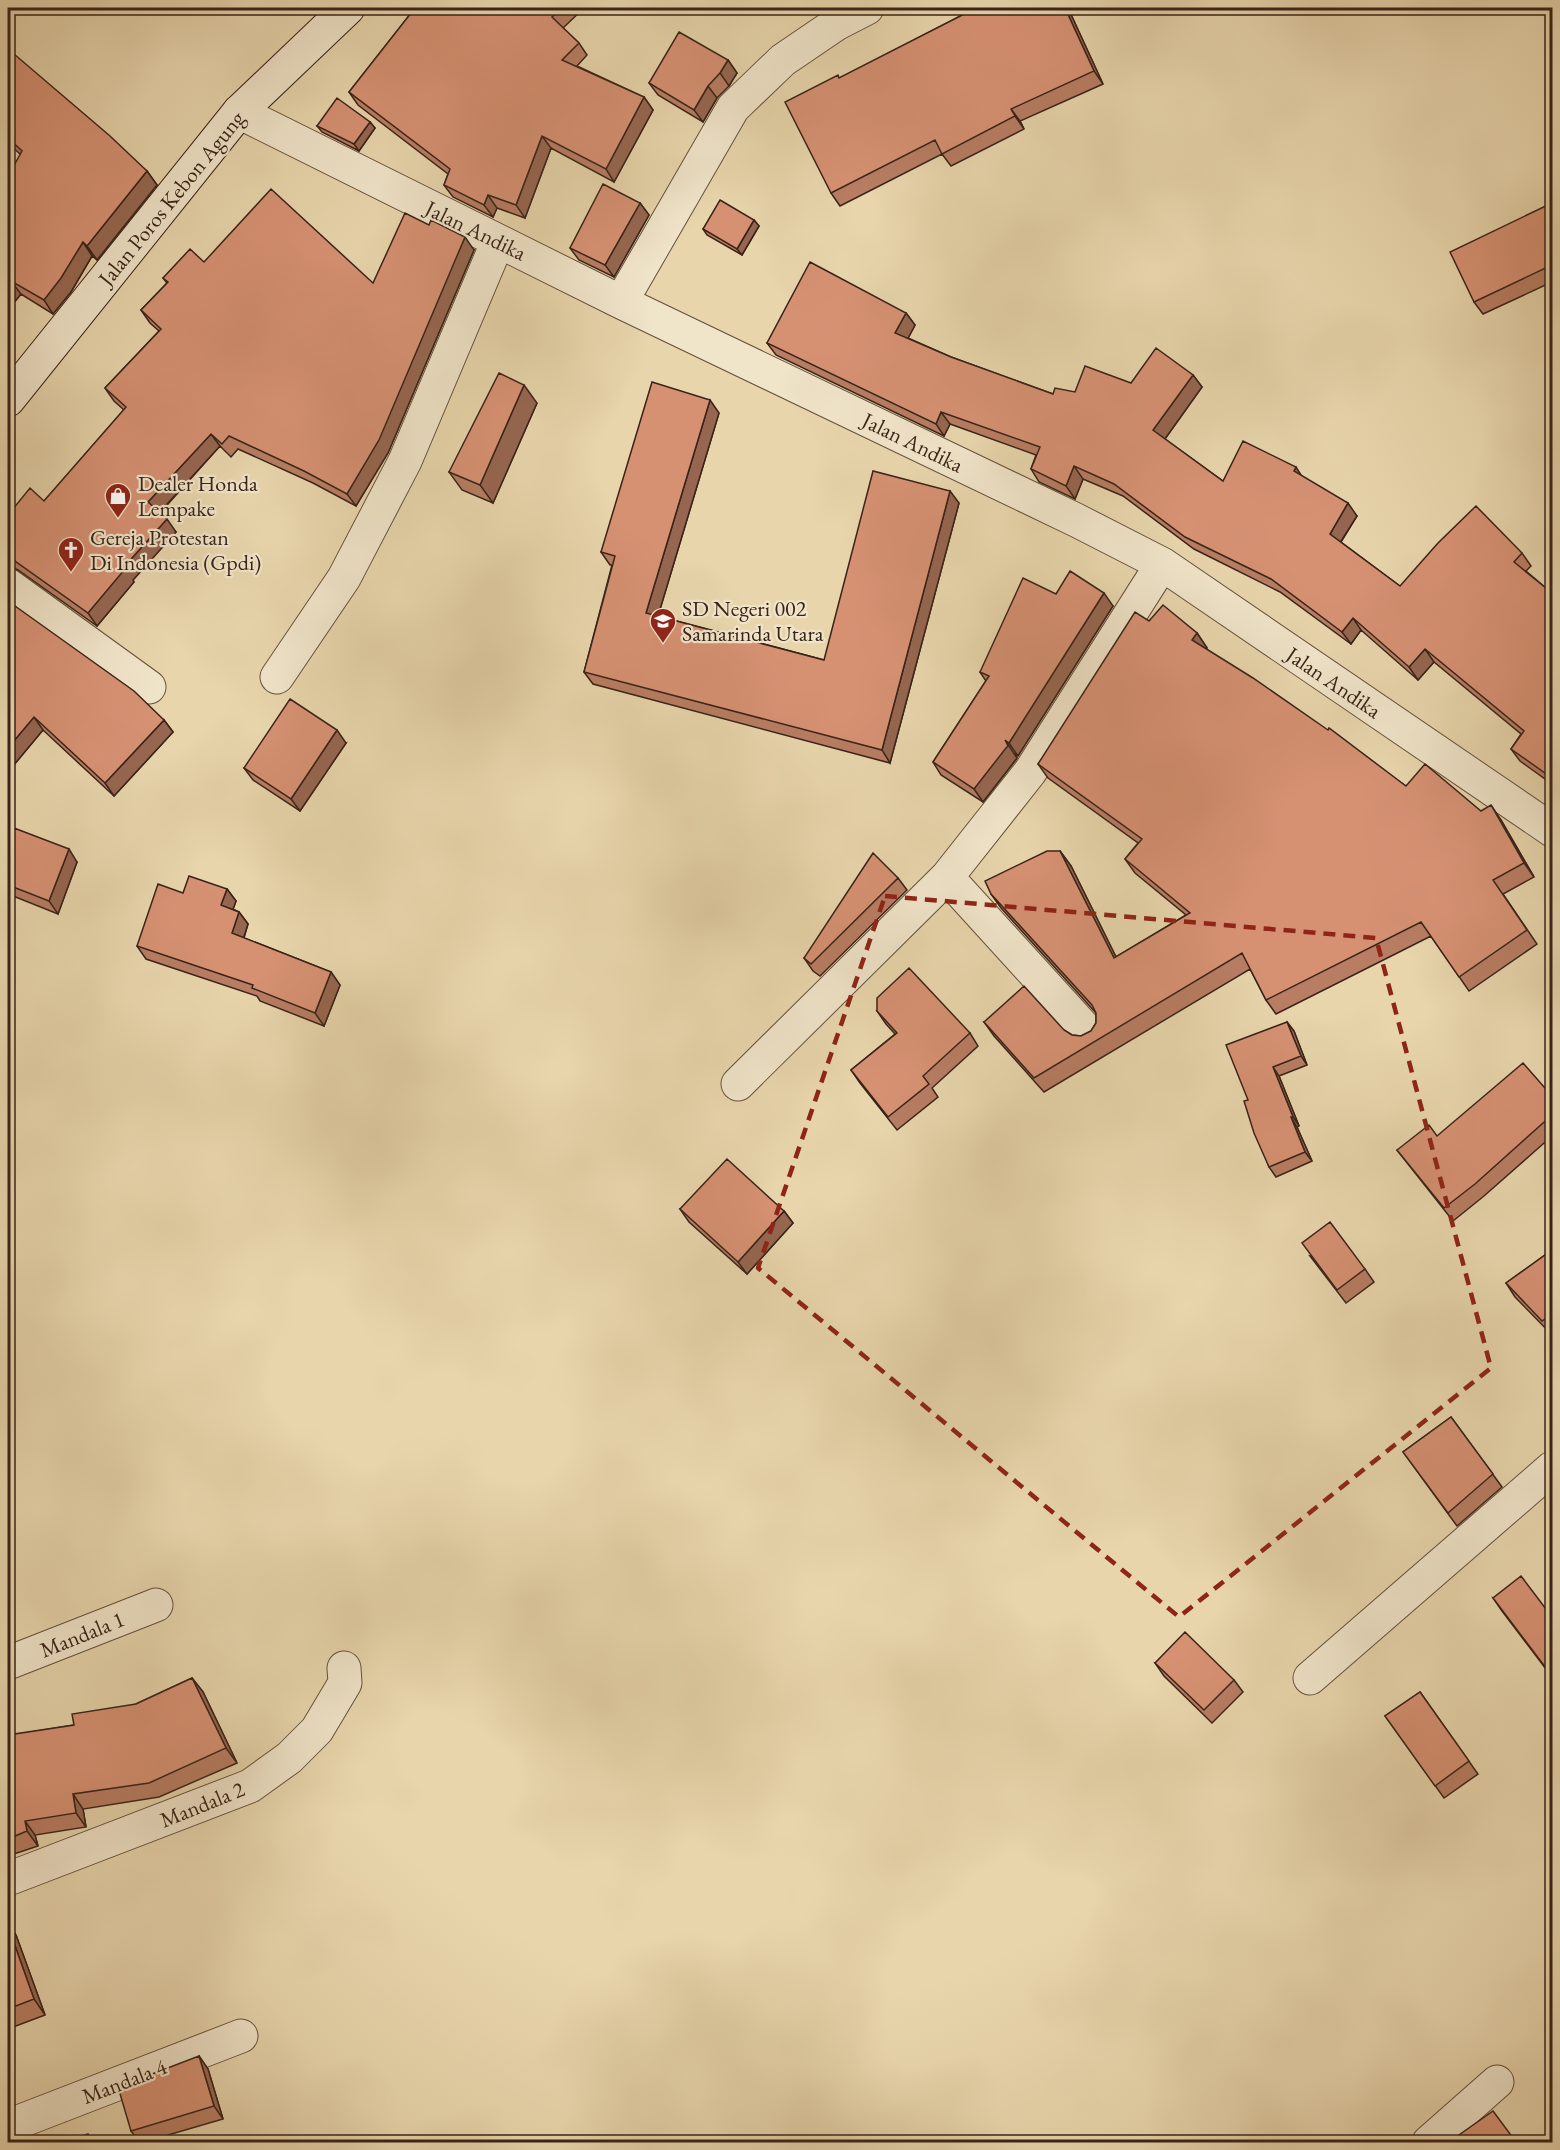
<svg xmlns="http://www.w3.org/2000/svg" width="1560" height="2150" font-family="'EB Garamond',serif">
<rect width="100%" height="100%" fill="#e8d5ac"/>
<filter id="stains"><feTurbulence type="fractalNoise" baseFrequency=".00333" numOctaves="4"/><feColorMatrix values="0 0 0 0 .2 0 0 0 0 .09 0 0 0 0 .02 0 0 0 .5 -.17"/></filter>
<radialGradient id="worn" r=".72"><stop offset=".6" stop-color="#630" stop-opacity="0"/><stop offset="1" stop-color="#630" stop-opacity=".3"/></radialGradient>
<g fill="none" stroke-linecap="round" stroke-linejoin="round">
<!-- street casing -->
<g stroke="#65503d" stroke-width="35">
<path id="street" d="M239 112 621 302 1076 520 1162 564 1552 830
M621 302 733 108 783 60 836 24 867 8
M8 585 149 687
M277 677 344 578 405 461 498 241
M947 877 1088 1032
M738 1084 947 877 1030 772 1162 564
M8 1663 156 1605
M1310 1678 1552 1468
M8 1879 250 1786 289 1758 317 1730 345 1683 344 1668
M8 2126 241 2036
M1429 2142 1497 2082"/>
</g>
<!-- secondary casing -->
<g stroke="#392318" stroke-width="35">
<path id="secondary" d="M8 400 239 112 348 8"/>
</g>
<!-- street -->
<use href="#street" stroke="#f0e4c9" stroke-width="33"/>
<!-- secondary -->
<use href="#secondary" stroke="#f0e4c9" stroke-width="33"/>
</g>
<!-- wall -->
<path fill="#b87d63" stroke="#392318" stroke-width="1.5" d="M415 8H584L563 28 579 43 587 55 577 66 644 97 653 110 614 182 551 148 525 218 497 208 493 217 453 197 444 185 448 174 358 105 349 92Z
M976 8H1068L1103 84 1020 121 1024 129 951 166 942 154 840 206 831 193 840 78Z
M728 60 737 73 729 86 717 98 703 122 658 95 649 83Z
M8 62 147 171 157 185 97 260 92 256 71 292 53 314 21 294 8 310 20 154 8 143Z
M370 122 375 128 359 151 322 132 317 126Z
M640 203 649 215 614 277 579 260 570 248Z
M1552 203V282L1483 314 1474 302Z
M754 220 759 226 742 255 707 235 703 229Z
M474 250 388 453 356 506 313 483 238 449 231 457 220 446 160 513 176 532 133 580 134 582 97 626 18 570 10 566 8 567V515L44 501 124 410 114 401 105 388 159 331 150 323 141 310 167 283 163 278 204 262 373 283Z
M906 313 915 325 908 338 951 357 1053 394 1075 392 1131 383 1193 375 1202 387 1165 439 1223 481 1301 476 1357 516 1341 542 1400 586 1522 553 1531 566 1526 571 1552 593V784L1520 761 1511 749 1521 734 1434 662 1418 680 1361 630 1351 644 1280 592 1194 549 1123 496 1083 479 1075 499 1039 482 1031 469 1036 455 950 424 944 436 776 355 767 343Z
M537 403 493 503 462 490 449 472Z
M719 413 658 616 824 660 959 503 890 763 593 684 584 672 612 565H610L601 552Z
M1056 594 1113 606 1018 756 1014 753 1017 758 1015 761 983 802 941 775 933 762 986 681 980 672Z
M8 601 164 720 173 732 114 796 43 730 8 772Z
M1149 621 1197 633 1207 648 1206 649 1406 786 1481 811 1501 820 1534 877 1503 894 1537 944 1469 991 1431 936 1276 1014 1266 1000 1250 969 1044 1092 994 1036 984 1022 1064 1030 1072 1035 1081 1036 1091 1031 1096 1023V1013L1001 908 991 894 1060 851 1071 866 1116 957 1186 915 1135 873 1125 859 1138 843 1048 778 1038 764Z
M346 743 300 811 253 780 244 768Z
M8 844 77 862 58 914 8 894Z
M898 878 907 890 820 976 813 971 804 958Z
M227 889 236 901 233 909 239 912 248 924 244 938 331 972 340 985 324 1026 260 1001 257 996 146 959 137 946 183 893Z
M877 1011 970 1033 978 1046 932 1088 938 1097 897 1130 860 1083 851 1070 895 1034 886 1024Z
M1287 1022 1294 1031 1307 1065 1279 1076 1299 1126 1297 1127 1312 1161 1276 1177 1269 1167 1248 1100Z
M1552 1096V1136L1484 1196 1453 1221 1397 1150Z
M680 1209 784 1211 793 1223 747 1274 689 1222Z
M1552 1250V1335L1515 1297 1506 1283Z
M1310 1256 1365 1269 1374 1282 1346 1303Z
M1451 1417 1502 1487 1457 1526 1403 1452Z
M1493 1598 1552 1617V1677L1502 1611Z
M1155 1663 1234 1680 1243 1692 1212 1723 1164 1676Z
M192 1678 203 1692 237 1763 159 1797 83 1809 86 1827 35 1835 38 1846 8 1856V1717L13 1735 74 1725 136 1704Z
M1420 1692 1478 1774 1444 1798 1385 1716Z
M8 1923 16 1935 45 2015 8 2029Z
M199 2056 208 2069 223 2119 144 2142H139L131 2131Z"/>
<!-- shaded-wall -->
<path fill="#966650" stroke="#392318" stroke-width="1.5" d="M1065 8H1068L1103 84 1094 71Z
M728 60 737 73 729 86 720 73Z
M708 86 717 98 703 122 694 110Z
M644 97 653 110 614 182 606 169Z
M1011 109 1020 121 1024 129 1015 116Z
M370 122 375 128 359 151 354 144Z
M542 136 551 148 525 218 516 205Z
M147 171 157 185 97 260 87 246Z
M488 195 497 208 493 217 484 205Z
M640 203 649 215 614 277 605 265Z
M754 220 759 226 742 255 737 249Z
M465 237 474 250 388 453 356 506 347 494Z
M83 242 92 256 71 292 53 314 44 300Z
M11 281 21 294 8 310V285Z
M906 313 915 325 904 346 895 333Z
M1193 375 1202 387 1162 443 1153 430Z
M524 385 537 403 493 503 480 485Z
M710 400 719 413 655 626 646 613Z
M941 412 950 424 944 436 936 424Z
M211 434 220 446 157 515 148 502Z
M1074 466 1083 479 1075 499 1066 486Z
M1296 467 1304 480 1294 471Z
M950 491 959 503 890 763 882 750Z
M1348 503 1357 516 1338 546 1330 534Z
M167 519 176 532 133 580 134 582 97 626 88 613 123 568Z
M1104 593 1113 606 1018 756 1009 743Z
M1353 618 1361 630 1351 644 1342 632Z
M1197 633 1207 648 1202 654 1192 640Z
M1425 649 1434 662 1418 680 1409 667Z
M34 717 43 730 8 772V748Z
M164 720 173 732 114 796 105 783Z
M337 730 346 743 300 811 291 799Z
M1005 740 1017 758 983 802 974 789Z
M1491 805 1501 820 1534 877 1524 863Z
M69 849 77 862 58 914 49 901Z
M1060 851 1071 866 1124 973 1114 958Z
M227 889 236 901 230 918 221 905Z
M239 912 248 924 241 946 232 933Z
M331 972 340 985 324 1026 315 1013Z
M1287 1022 1294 1031 1307 1065 1301 1056Z
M1273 1067 1279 1076 1299 1126 1293 1117Z
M1291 1117 1297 1127 1312 1161 1305 1152Z
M784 1211 793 1223 747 1274 738 1262Z
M192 1678 203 1692 237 1763 226 1748Z
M8 1717 17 1750 8 1736Z
M73 1794 83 1809 86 1827 76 1813Z
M25 1821 35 1835 38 1846 27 1831Z
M8 1923 16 1935 45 2015 34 1999 8 1926Z
M199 2056 208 2069 223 2119 214 2106Z"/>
<!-- building -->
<path fill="#d69173" stroke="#392318" stroke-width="1.5" d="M415 8H562L552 17 579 43 562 60 644 97 606 169 542 136 516 205 488 195 484 205 444 185 450 169 349 92Z
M976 8H1065L1094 71 1011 109 1015 116 942 154 935 140 831 193 785 102 838 75 839 78Z
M679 32 728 60 720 73 708 86 694 110 649 83Z
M14 54 110 136 147 171 87 246 83 242 61 278 44 300 11 281 8 285V176L22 151 8 138V62Z
M337 98 370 122 354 144 317 126Z
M603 184 640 203 605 265 570 248Z
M271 189 373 283 405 213 429 225 431 220 465 237 379 440 347 494 304 471 229 436 222 444 211 434 148 502 167 519 123 568 125 569 88 613 8 556V515L30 488 44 501 126 407 105 388 161 329 141 310 168 282 163 278 190 249 204 262Z
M720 200 754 220 737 249 703 229Z
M1552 203V265L1474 302 1450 252Z
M810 262 906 313 895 333 951 357 1053 394 1055 388 1075 392 1085 366 1131 383 1156 348 1193 375 1153 430 1223 481 1243 441 1296 467 1294 471 1348 503 1330 534 1400 586 1438 543 1476 506 1522 553 1514 562 1552 593V778L1511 749 1524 731 1425 649 1409 667 1353 618 1342 632 1271 579 1185 537 1114 484 1074 466 1066 486 1031 469 1040 447 941 412 936 424 767 343Z
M499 373 524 385 480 485 449 472Z
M652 382 710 400 646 613 824 660 873 471 950 491 882 750 584 672 615 556 601 552Z
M1070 571 1104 593 1009 743 1005 740 1008 746 1006 748 974 789 933 762 989 676 980 672 1023 578 1056 594Z
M8 601 134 691 164 720 105 783 34 717 8 748Z
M1163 605 1197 633 1192 640 1253 678 1328 730 1329 728 1406 786 1425 764 1481 811 1491 805 1524 863 1493 880 1527 930 1459 977 1421 922 1266 1000 1242 953 1034 1078 984 1022 1024 986 1064 1030 1072 1035 1081 1036 1091 1031 1096 1023V1013L1092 1005 991 894 985 881 1047 851H1060L1114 958 1190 913 1125 859 1142 839 1038 764 1135 612 1149 621Z
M290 699 337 730 291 799 244 768Z
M14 828 69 849 49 901 8 885V844Z
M873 853 898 878 811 964 804 958Z
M189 876 227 889 221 905 239 912 232 933 331 972 315 1013 252 988 253 985 137 946 158 884 183 893Z
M909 968 970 1033 923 1076 929 1084 888 1117 851 1070 897 1033 877 1011V998Z
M1287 1022 1301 1056 1273 1067 1293 1117H1291L1305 1152 1269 1167 1254 1133 1244 1101 1248 1100 1226 1045Z
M1523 1063 1552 1096V1115L1475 1184 1444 1208 1397 1150 1429 1125 1437 1136Z
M727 1159 784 1211 738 1262 680 1209Z
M1330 1222 1365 1269 1337 1290 1302 1243Z
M1552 1250V1314L1542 1321 1506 1283Z
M1451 1417 1493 1474 1448 1513 1403 1452Z
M1521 1576 1552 1617V1676L1493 1598Z
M1185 1632 1234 1680 1204 1710 1155 1663Z
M192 1678 226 1748 149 1783 73 1794 76 1813 25 1821 27 1831 8 1839V1735L74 1725 72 1714 136 1704Z
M1420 1692 1469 1761 1435 1786 1385 1716Z
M8 1926 34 1999 8 2009Z
M199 2056 214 2106 131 2131 118 2087Z
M1493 2111 1516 2142H1449Z
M88 2134 91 2142H64Z"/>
<!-- marked area -->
<path fill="none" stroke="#8f2418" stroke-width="4.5" stroke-dasharray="12 8" stroke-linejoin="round" d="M885 896 1376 938 1491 1368 1179 1617 758 1268Z"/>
<!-- icons -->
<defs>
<g id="shop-pin" transform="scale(1.35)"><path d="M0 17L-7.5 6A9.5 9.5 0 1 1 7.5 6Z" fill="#8f2418" stroke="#f0e4c9"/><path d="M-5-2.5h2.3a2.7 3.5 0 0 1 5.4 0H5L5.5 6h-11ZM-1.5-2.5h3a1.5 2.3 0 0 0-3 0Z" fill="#fff"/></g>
<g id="church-pin" transform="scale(1.35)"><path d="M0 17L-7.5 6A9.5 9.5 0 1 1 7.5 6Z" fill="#8f2418" stroke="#f0e4c9"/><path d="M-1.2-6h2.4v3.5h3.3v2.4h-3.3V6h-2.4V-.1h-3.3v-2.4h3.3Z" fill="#fff"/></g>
<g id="school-pin" transform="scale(1.35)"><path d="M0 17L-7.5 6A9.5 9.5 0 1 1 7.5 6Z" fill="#8f2418" stroke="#f0e4c9"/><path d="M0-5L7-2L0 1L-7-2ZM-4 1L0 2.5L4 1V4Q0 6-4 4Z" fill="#fff"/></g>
</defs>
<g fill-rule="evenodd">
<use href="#shop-pin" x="118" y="496"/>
<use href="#church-pin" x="71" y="550"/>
<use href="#school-pin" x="663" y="621"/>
</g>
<g text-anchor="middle" stroke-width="4.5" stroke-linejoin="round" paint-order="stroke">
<!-- street labels -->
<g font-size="22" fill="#392318" stroke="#f0e4c9">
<text transform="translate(171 198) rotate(-51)" y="8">Jalan Poros Kebon Agung</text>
<text transform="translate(476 230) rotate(26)" y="8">Jalan Andika</text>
<text transform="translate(913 442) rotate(26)" y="8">Jalan Andika</text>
<text transform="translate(1334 682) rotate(34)" y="8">Jalan Andika</text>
<text transform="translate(82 1634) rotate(-22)" y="8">Mandala 1</text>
<text transform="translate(202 1804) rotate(-22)" y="8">Mandala 2</text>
<text transform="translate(124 2081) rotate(-21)" y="8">Mandala 4</text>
</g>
<!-- poi labels -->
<g font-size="22" fill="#392318" stroke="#f0e4c9" text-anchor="start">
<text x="138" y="491">Dealer Honda<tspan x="138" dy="25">Lempake</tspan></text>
<text x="90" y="545">Gereja Protestan<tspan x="90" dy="25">Di Indonesia (Gpdi)</tspan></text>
<text x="682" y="616">SD Negeri 002<tspan x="682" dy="25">Samarinda Utara</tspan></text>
</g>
</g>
<!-- margin -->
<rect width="1560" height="2150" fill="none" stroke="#e8d5ac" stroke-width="30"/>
<rect x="9" y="9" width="1542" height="2132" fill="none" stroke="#392318" stroke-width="3"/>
<rect x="15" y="15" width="1530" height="2120" fill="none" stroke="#392318" stroke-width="1.5"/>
<rect width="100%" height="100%" filter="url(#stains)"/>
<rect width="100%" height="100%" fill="url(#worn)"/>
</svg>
